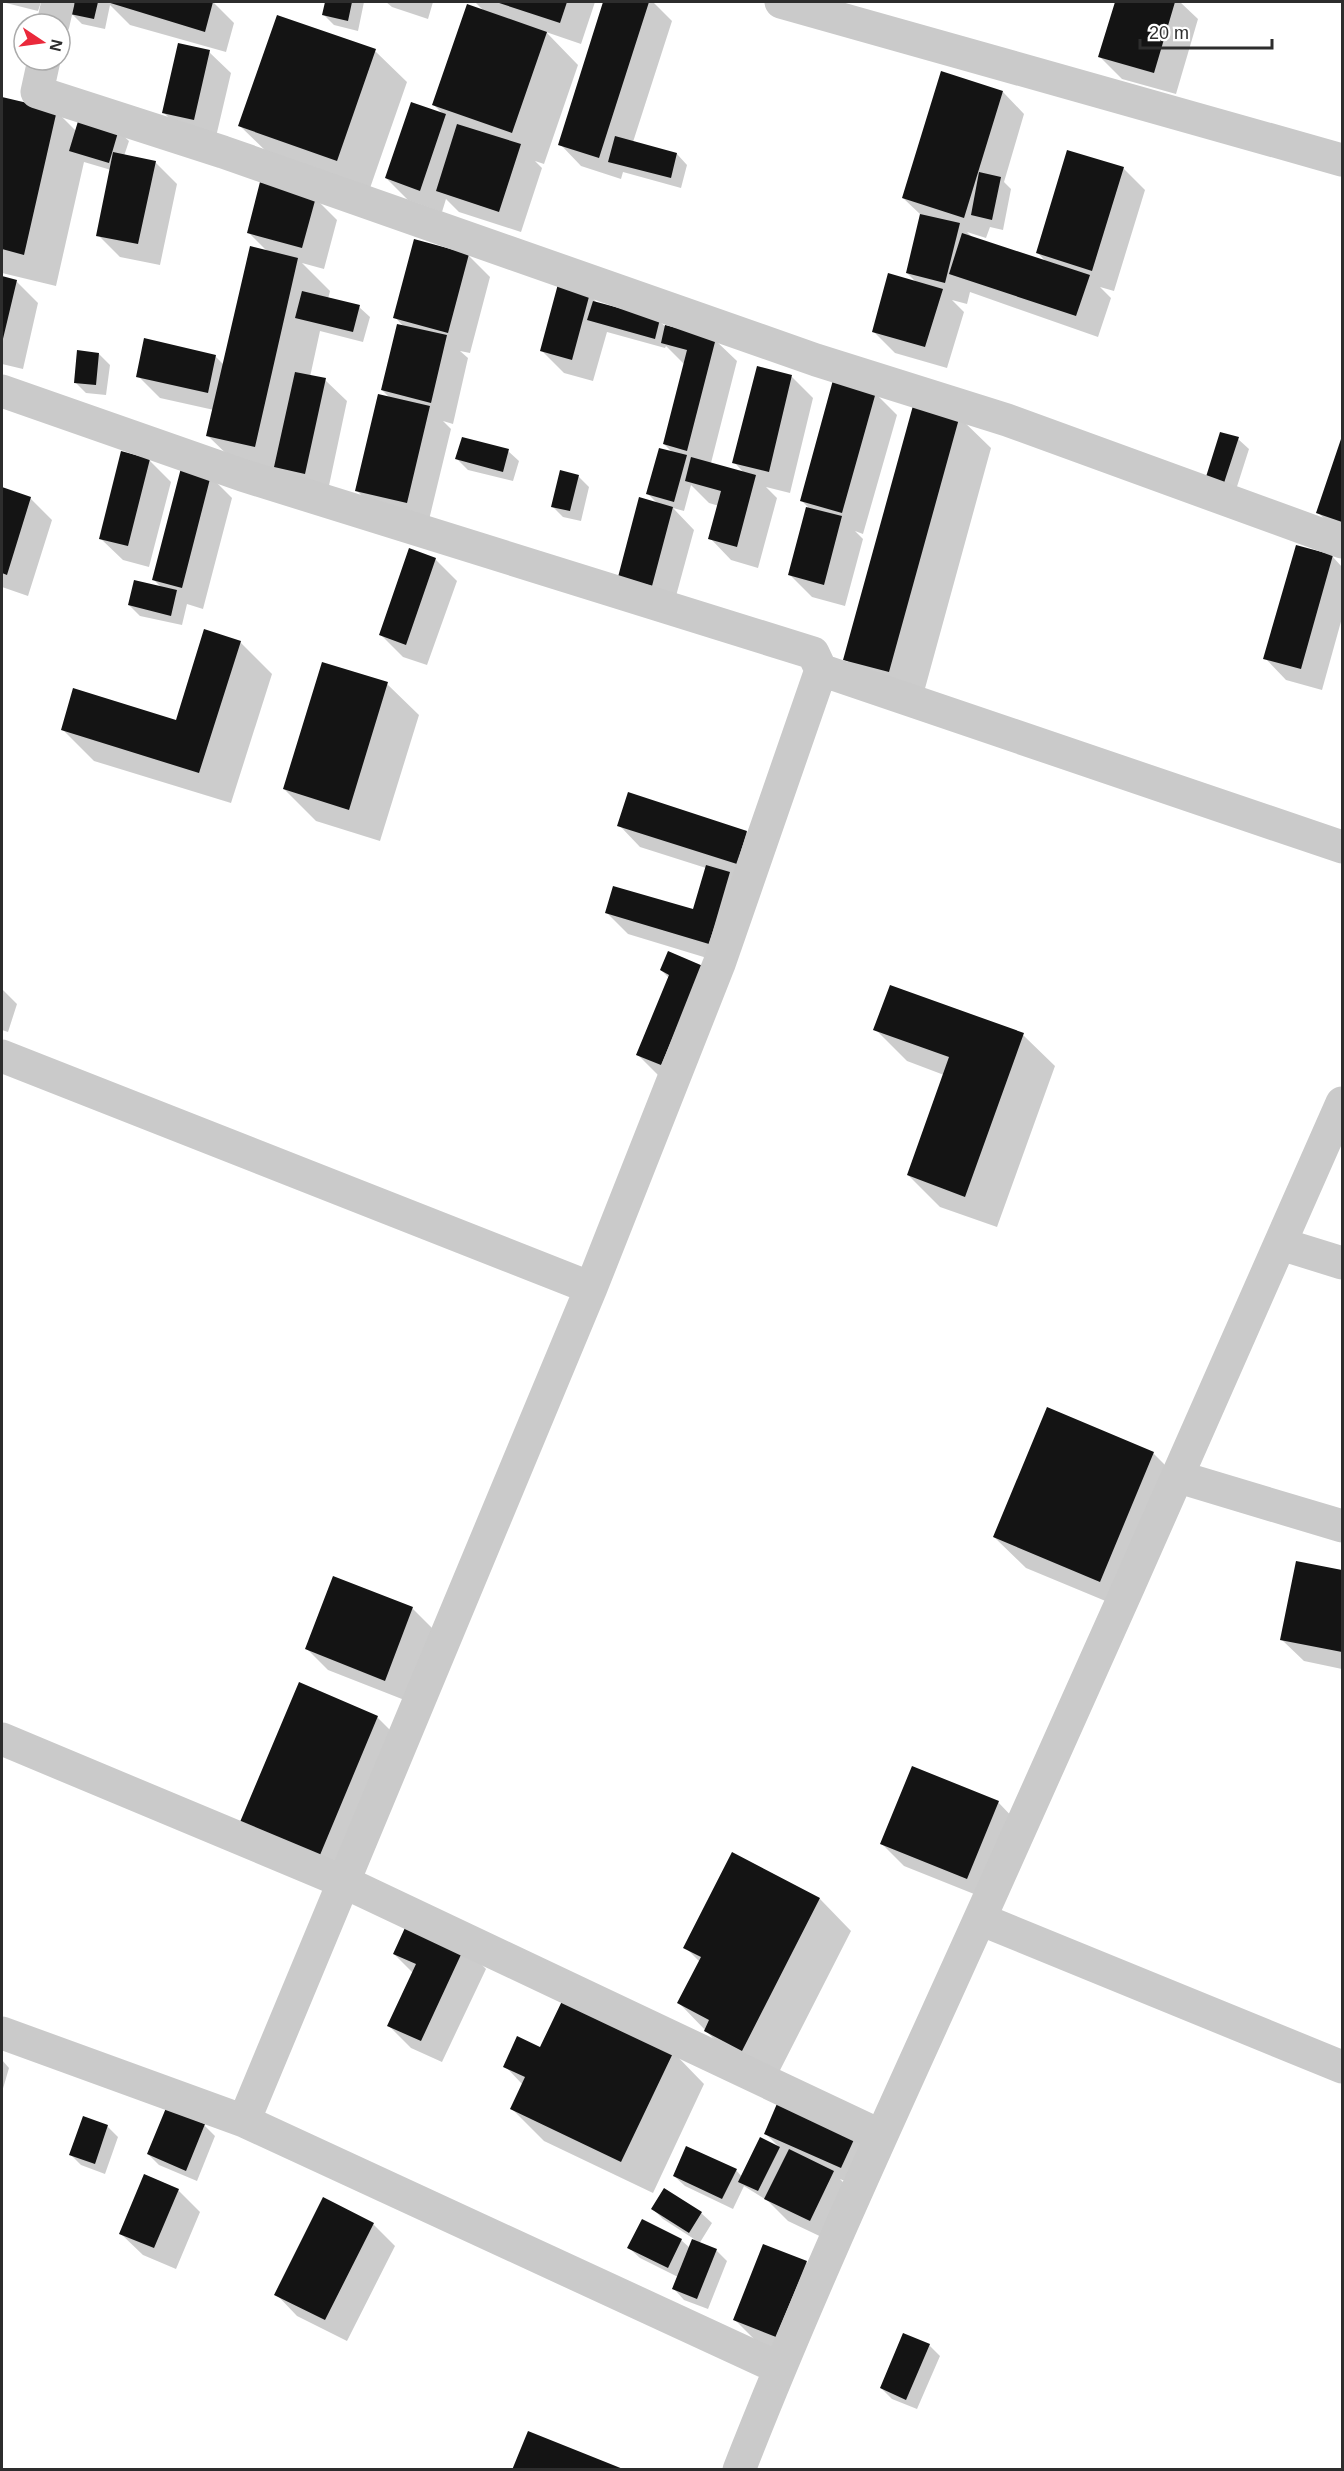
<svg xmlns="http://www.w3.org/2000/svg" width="1344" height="2471" font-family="Helvetica,sans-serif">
<rect width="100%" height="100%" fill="#fff"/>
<!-- shadow -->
<path fill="#0003" d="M2 2H41L38 11Z
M74 2H213L234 23 226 52 130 25 110 5 105 29 82 24 72 14Z
M326 2H364L358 31 334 25 324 15Z
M386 2H433L428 19 392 7Z
M475 2H595L581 44 546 32 578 65 544 164 535 161 542 168 521 232 459 212 446 199 442 212 408 200 386 178 444 115 434 105 485 12Z
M605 2H653L672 21 633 142 677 154 687 165 681 188 623 172 621 179 581 166 560 144Z
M1117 2H1180L1198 19 1176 94 1122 79 1100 57Z
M375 51 407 82 369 191 272 157 240 126Z
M209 52 231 73 215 141 185 134 163 112Z
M1003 92 1024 114 1004 182 1011 189 1003 230 990 227 986 238 967 232 973 238 1047 263 1038 253 1123 168 1145 190 1114 291 1100 287 1111 298 1098 337 970 292 967 304 952 300 964 312 947 368 895 353 873 331 917 283 907 273 921 215 903 198Z
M2 99 56 111 76 131H118L129 141 124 156 155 162 177 184 160 265 120 257 98 235 111 170 84 162 56 286 2 273Z
M315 198 337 220 324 269 302 263 330 291 328 299 359 307 370 317 363 342 320 331 310 377 325 380 347 401 327 495 240 467 208 436 214 410 160 398 138 376 215 356 224 365 268 252 249 233Z
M468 255 490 277 470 353 460 351 468 358 453 424 443 421 451 429 428 524 378 512 356 490 391 399 382 390 404 327 395 317Z
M2 278 16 281 38 303 23 369 2 364Z
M589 294 598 304 659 321 666 327 715 340 737 361 711 463 745 474 734 462 758 368 792 377 813 398 790 493 766 487 777 498 758 568 731 560 710 538 719 506 709 503 691 485 684 511 673 508 694 530 673 607 641 599 658 504 648 494 674 454 664 444 685 365 666 346 665 348 607 332 593 381 564 373 542 351Z
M99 354 110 365 106 395 86 393 75 382Z
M875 393 897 415 863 534 855 531 863 539 845 606 812 597 790 575 808 507 801 500Z
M959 417 991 448 921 703 877 691 845 659Z
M1238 439 1249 449 1234 496 1207 479Z
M1342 440V535L1317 512Z
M508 451 519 461 513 481 468 470 457 459Z
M149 460 171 482 149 567 123 560 101 539Z
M210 476 232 498 203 609 187 604 182 625 140 616 129 605 162 588 153 579Z
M578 476 589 487 581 521 563 517 553 507Z
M2 489 30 498 52 520 28 596 2 587Z
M1332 556 1342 567V618L1322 690 1286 680 1265 658Z
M435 559 457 581 427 665 403 657 381 635Z
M240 642 272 674 231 803 94 761 62 729 177 722Z
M387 684 419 715 380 841 316 821 284 789Z
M619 825 747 832 768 854 730 965 628 934 607 913 694 911 706 868 640 847Z
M661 970 724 989 659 1076 637 1054 669 978Z
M2 989 17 1004 8 1032 2 1030Z
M875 1029 1023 1035 1055 1066 997 1227 940 1207 908 1175 944 1075 907 1061Z
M1153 1453 1185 1485 1132 1612 1026 1568 994 1537Z
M1297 1563 1342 1572V1669L1304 1661 1282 1640Z
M412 1608 434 1630 407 1701 328 1670 307 1649Z
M377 1717 409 1749 352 1886 274 1853Z
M998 1802 1019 1824 989 1900 904 1866 882 1844Z
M820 1899 851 1931 774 2082 737 2063 679 2003 700 1962 685 1947Z
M464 1947 486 1969 442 2062 411 2048 389 2026 413 1973 394 1954Z
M540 2049 673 2052 704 2084 653 2193 544 2141 512 2109 523 2085 505 2066Z
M2 2060 9 2068 2 2092Z
M204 2125 215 2136 197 2181 159 2165 148 2154Z
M107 2126 118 2137 105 2174 81 2165 71 2155Z
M766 2134H856L878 2156 863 2189 840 2179 855 2194 832 2242 788 2221 768 2201 744 2186 733 2209 685 2186 674 2176 736 2170 742 2177 761 2139 780 2148Z
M178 2190 200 2212 176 2269 143 2255 121 2234Z
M653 2209 701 2213 712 2223 699 2244 716 2250 727 2261 708 2309 684 2300 674 2289 678 2277 640 2258 629 2248 681 2240 690 2248 694 2239 663 2219Z
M373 2224 395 2246 347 2341 297 2316 276 2294Z
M806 2262 827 2284 798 2358 757 2342 735 2320Z
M929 2345 940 2356 917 2409 892 2399 881 2388Z"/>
<!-- building -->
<path fill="#141414" d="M73 2H98L94 19 70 14Z
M107 2H213L205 32Z
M325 2H352L348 21 322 15Z
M496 2H567L560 23Z
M603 2H649L599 158 558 145Z
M1115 2H1175L1154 73 1098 57Z
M467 4 547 32 512 133 432 105Z
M277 15 376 49 337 161 238 126Z
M178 43 210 50 194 120 162 113Z
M941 71 1003 91 964 218 902 198Z
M2 97 57 110 24 255 2 249Z
M411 102 446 114 420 191 385 178Z
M79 118 119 129 109 163 69 151Z
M457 124 521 144 499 212 436 191Z
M615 136 677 153 671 178 608 162Z
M1067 150 1124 167 1092 271 1036 253Z
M113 152 156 161 138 244 96 236Z
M979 172 1001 177 992 220 971 215Z
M260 182 316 197 302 248 247 233Z
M920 214 960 223 945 283 906 273Z
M962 233 1090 275 1076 316 949 274Z
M414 239 469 254 448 333 393 318Z
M250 246 298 258 255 447 206 436Z
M888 273 943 289 925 347 872 332Z
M2 276 17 280 2 343Z
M558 284 590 293 572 360 540 351Z
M302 291 360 305 353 332 295 318Z
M593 301 660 319 655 339 587 320Z
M397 324 447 335 431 403 381 390Z
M665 325 716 338 687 451 663 444 687 350 661 343Z
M144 338 216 355 208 393 136 377Z
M77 350 99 353 96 385 74 383Z
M757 366 792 375 769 472 732 463Z
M295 372 326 378 305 474 274 467Z
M833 380 876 392 842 513 800 501Z
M378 394 430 406 407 503 355 491Z
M914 402 960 415 889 672 843 660Z
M1220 432 1239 437 1223 486 1205 480Z
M1342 436V522L1316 513Z
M462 437 509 449 503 472 455 459Z
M659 448 687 455 674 502 646 494Z
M121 451 150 459 128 546 99 539Z
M691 457 756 475 737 547 708 539 721 491 685 481Z
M181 468 211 475 182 588 152 580Z
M560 470 579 475 570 511 551 507Z
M2 487 31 497 7 575 2 573Z
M639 497 673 507 652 586 618 577Z
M806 507 842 516 824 585 788 575Z
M1296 545 1333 555 1301 669 1263 659Z
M409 548 436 558 406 645 379 635Z
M134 580 177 590 171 616 128 605Z
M204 629 241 641 199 773 61 730 73 688 176 720Z
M322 662 388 682 349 810 283 789Z
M628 792 747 831 737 864 617 826Z
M706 865 730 872 709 944 605 913 613 886 693 909Z
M668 951 703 966 661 1065 636 1055 669 975 660 970Z
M890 985 1024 1033 965 1197 907 1175 949 1057 873 1030Z
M1047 1407 1154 1452 1100 1582 993 1537Z
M1296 1561 1342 1570V1652L1280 1640Z
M333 1576 413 1607 385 1681 305 1649Z
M299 1682 378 1716 320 1855 240 1822Z
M912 1766 999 1801 967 1879 880 1844Z
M732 1852 820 1898 742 2051 704 2031 709 2020 677 2003 701 1957 683 1948Z
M409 1919 465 1946 421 2041 387 2026 416 1964 393 1954Z
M563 1999 674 2051 621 2162 510 2109 525 2077 503 2067 517 2036 540 2047Z
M779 2099 857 2133 841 2168 764 2134Z
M166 2108 205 2124 186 2171 147 2154Z
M83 2116 108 2125 95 2164 69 2155Z
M760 2137 780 2147 758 2191 738 2182Z
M686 2146 737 2169 722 2199 673 2176Z
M789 2149 834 2171 810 2221 764 2199Z
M144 2174 179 2189 154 2248 119 2234Z
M664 2188 702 2212 689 2233 651 2209Z
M323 2197 374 2223 325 2320 274 2295Z
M642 2219 682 2239 668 2268 627 2248Z
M692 2239 717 2249 697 2299 672 2289Z
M763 2244 807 2261 776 2337 733 2320Z
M903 2333 930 2344 906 2400 880 2388Z
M528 2431 623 2469V2470H512Z"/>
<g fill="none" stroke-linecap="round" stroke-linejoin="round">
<!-- minor -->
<path stroke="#cacaca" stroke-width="33" d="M781 2 1342 160
M53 24 58 2
M44 60 37 92 223 152 816 360 1007 420 1342 542
M2 391 242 475 813 653 821 670 1342 847
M2 1056 591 1288
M1281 1244 1342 1263
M1179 1477 1342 1526
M2 1739 344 1882 879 2135
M980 1919 1342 2067
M2 2033 244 2121 779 2368
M244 2121 591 1288 719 964 821 670
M739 2470C817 2271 908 2079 995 1885 1112 1625 1228 1364 1342 1103"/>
</g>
<!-- border -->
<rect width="1344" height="2471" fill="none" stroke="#2d2d2d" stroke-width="6"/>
<!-- north arrow -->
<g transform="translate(42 42) rotate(103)"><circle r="28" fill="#ffffff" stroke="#ababab" stroke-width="1.5"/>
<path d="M0-4.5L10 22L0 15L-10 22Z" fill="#ea293b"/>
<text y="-9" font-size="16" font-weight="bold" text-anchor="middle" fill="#2d2d2d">N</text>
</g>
<!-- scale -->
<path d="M1140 39v9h132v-9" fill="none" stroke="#2d2d2d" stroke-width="3"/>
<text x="1149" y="39" font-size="18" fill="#2d2d2d" stroke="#ffffff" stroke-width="4.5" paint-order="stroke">20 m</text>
</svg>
